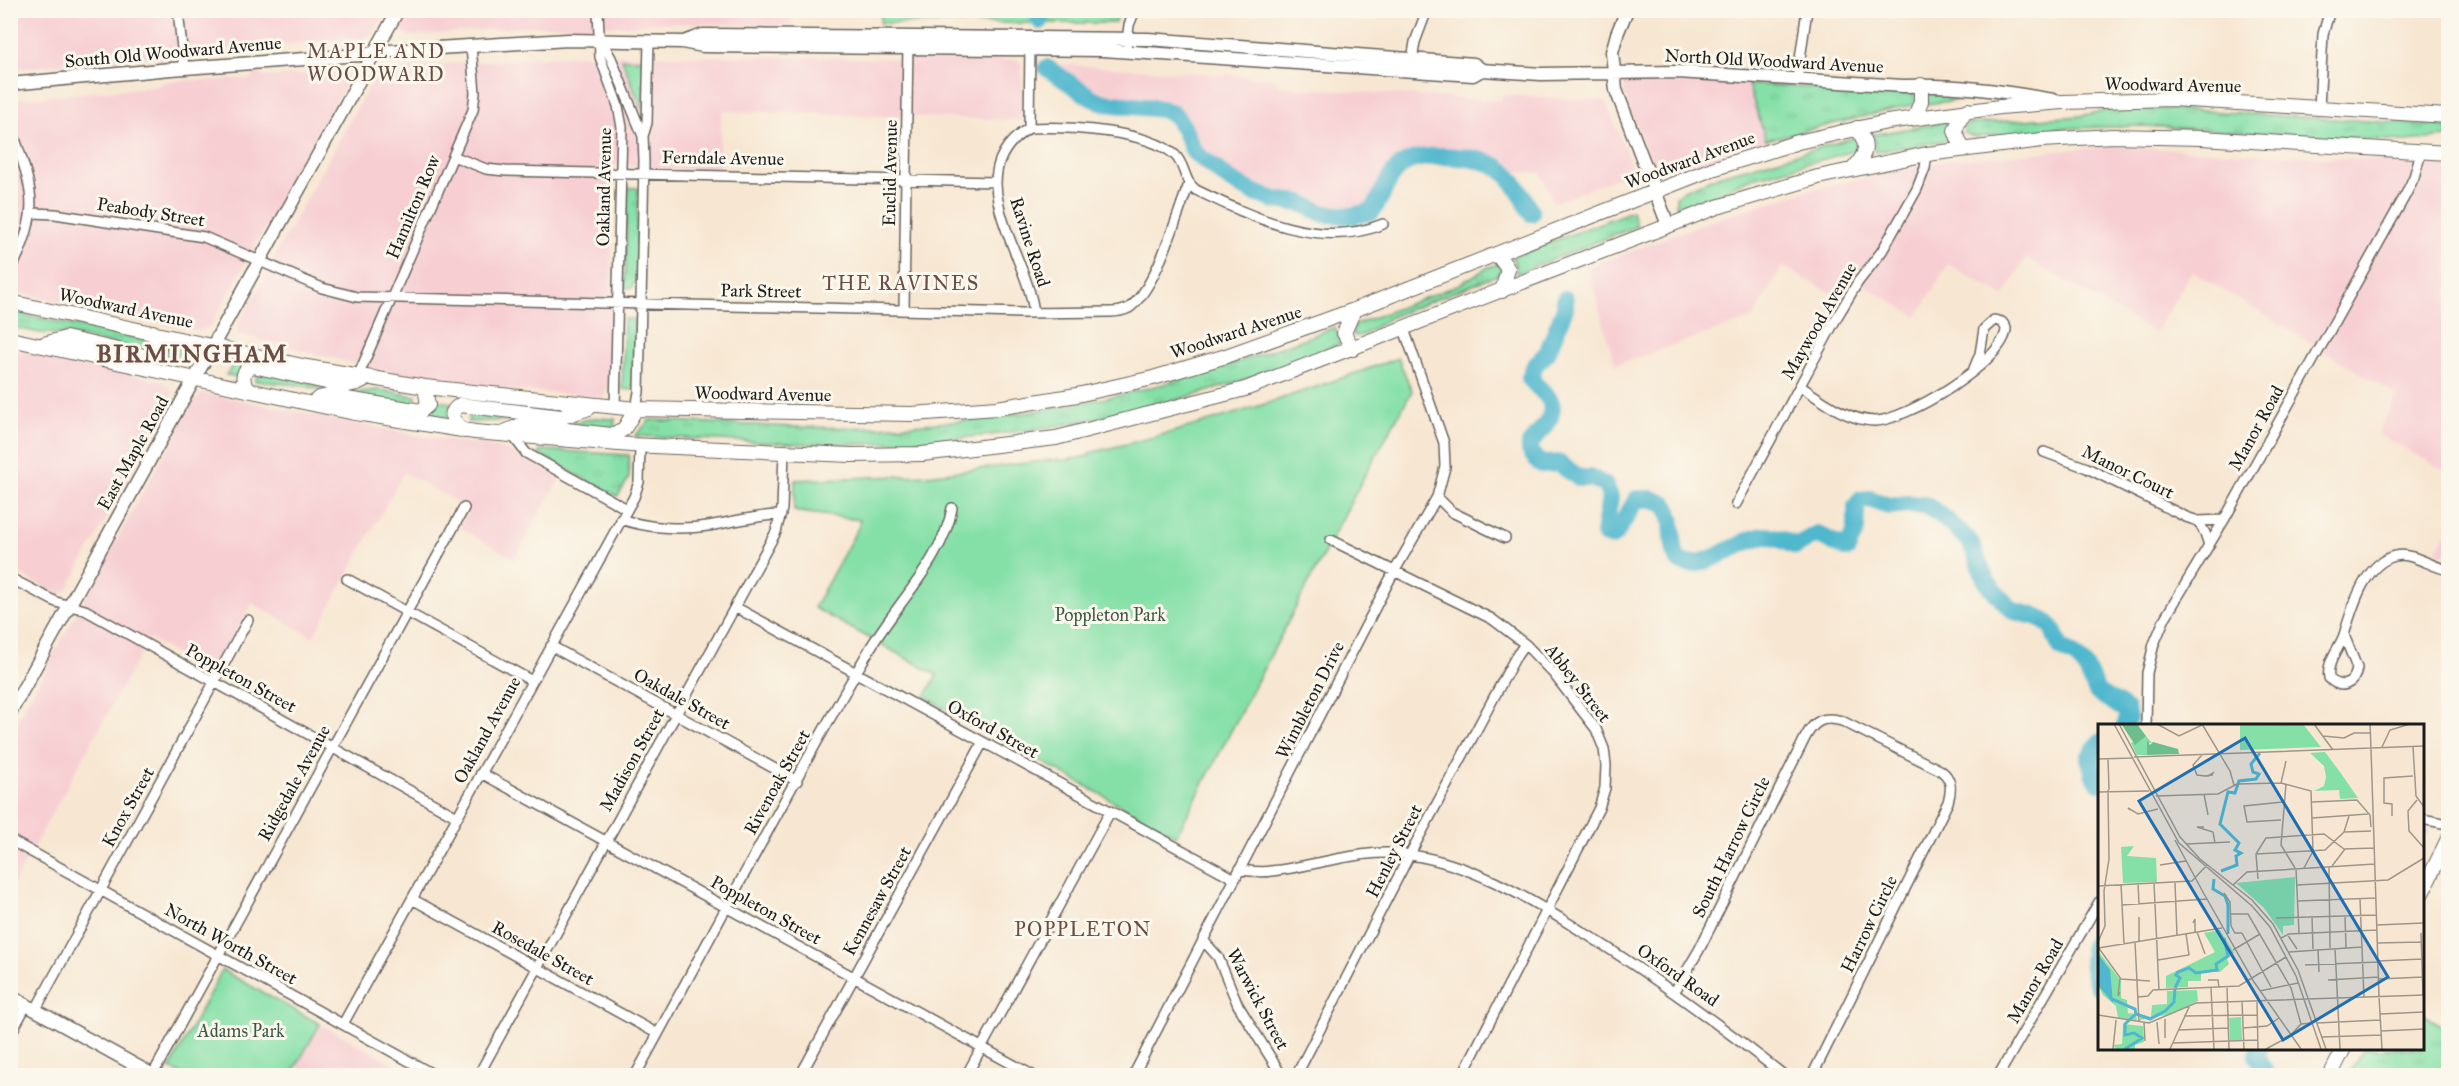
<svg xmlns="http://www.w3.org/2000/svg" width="2459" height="1086" font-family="'IM FELL Great Primer',serif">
<defs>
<pattern id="grass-tufts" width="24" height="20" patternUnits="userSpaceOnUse" patternTransform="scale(1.5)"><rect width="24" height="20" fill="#85e0a7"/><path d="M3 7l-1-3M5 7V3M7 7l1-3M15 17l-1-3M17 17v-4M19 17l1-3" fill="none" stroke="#72c08f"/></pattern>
</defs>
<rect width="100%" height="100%" fill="#fbf7ec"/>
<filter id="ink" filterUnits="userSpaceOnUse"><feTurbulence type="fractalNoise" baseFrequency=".0167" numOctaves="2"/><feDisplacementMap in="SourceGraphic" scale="12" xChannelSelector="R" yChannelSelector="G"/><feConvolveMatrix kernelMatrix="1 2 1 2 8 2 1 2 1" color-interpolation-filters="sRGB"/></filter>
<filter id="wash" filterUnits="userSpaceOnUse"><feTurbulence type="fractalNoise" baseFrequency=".008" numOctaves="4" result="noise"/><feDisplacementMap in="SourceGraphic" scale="24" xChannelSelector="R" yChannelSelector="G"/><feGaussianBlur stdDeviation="1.35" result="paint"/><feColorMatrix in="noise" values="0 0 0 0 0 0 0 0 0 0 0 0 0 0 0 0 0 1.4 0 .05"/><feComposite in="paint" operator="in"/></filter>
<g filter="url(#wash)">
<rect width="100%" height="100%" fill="#f7e7d2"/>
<!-- built -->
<path fill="#f7cfd3" d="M409 10 792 11V26L651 22 635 26H533L410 36 403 32 401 27Z
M11 11H387L373 35 364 38 211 50 203 58 164 62H159L151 56 11 69Z
M576 55 1018 60 1022 65 1023 109 1021 120 722 111 718 169H659L615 164 612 206 610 385 603 397 491 388 388 372 238 334 236 328 258 288 265 280 280 246 377 72 397 68Z
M1053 64 1272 78 1282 87 1500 101 1504 95 1605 101 1634 171 1553 203 1541 173 1503 171 1487 162 1475 159 1416 158 1401 165 1392 174 1372 211 1352 216 1324 214 1301 203 1269 199 1239 186 1194 152 1183 127 1175 115 1167 111 1092 98Z
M344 72 348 76 346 83 213 322 208 328 198 331 179 327 11 291V100L158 86 166 81 252 79 251 73H262L263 77Z
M1624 81 1748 84 1766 140 1658 179 1624 94Z
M2113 146 2448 164V473L2377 433 2398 396 2192 271 2155 333 2026 258 2004 296 1948 264 1917 317 1855 279 1842 299 1782 266 1753 318 1615 365 1588 268 1715 219 1812 189 1946 161Z
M11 349 164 382 173 392 172 401 68 588 65 592 58 595 11 570Z
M203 393 420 436 494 446 517 454 560 478 514 559 459 527 469 509 404 472 313 637 252 603 221 658 213 668 203 669 197 667 149 638 11 888V732L191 405Z
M2448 530V554L2435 553 2438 548Z
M320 1024 415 1075 291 1076Z"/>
<!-- grass -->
<path fill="url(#grass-tufts)" stroke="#507e62" stroke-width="1.5" d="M1748 84 1914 94 1917 98 1916 104 1766 140Z
M1931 90 1958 92 1962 96 1958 100 1927 104V94Z
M2112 109H2174L2448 126V137L2405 141 2143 126 2073 128 1974 137 1964 133V127L1969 124 2080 116Z
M1948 122 1949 140 1874 152 1875 142 1871 135Z
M1853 138 1860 141 1858 148 1850 152 1746 180 1719 194 1682 208 1676 205V196L1684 190 1721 175Z
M627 188H638L636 280 632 288H625Z
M1632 211 1637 226 1516 274 1515 263 1512 257Z
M1498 264 1502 270 1497 275 1391 317 1363 335 1355 336 1352 332 1357 324 1458 285 1489 267Z
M10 312 150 341 146 351 66 334 40 333 11 327Z
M624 319H635L633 390 622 389Z
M1335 327 1341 343C1199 405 1040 437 885 443 802 447 718 439 635 436L650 420C731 423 814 431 895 426 1051 418 1191 384 1335 327Z
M166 344 184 348 176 357V363L163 359 166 354Z
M232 358 242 364 239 377 226 375 232 367Z
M260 370 358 392 379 390 416 396 414 407 300 385 255 381Z
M436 400 451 403 448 418 433 416Z
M471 411 575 422 595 418 615 419 614 429 519 420 468 422Z
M542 450 629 455V478L618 496H616L538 454Z
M2422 1014 2448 1030V1075H2349L2363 1049 2422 1048Z"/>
<!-- green -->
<path fill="#85e0a7" stroke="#507e62" stroke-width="1.5" d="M882 11V10L1120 11 1115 22 1112 23H880Z
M622 59H645L643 109 641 107Z
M1398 358 1412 391 1365 475 1176 836 925 697 937 675 814 608 859 526 860 520 794 511 795 480 927 475 1059 459V461L1089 456V453C1195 429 1296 395 1398 358Z
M222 970 320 1024 291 1075H183L170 1068Z"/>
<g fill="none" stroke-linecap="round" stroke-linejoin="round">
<!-- stream -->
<path stroke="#50b7ce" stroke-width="3" d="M2422 830 2426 832"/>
<!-- river -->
<path stroke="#50b7ce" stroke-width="18" d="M1037 10 1040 21
M1047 68 1092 98 1104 103 1162 109 1175 115 1183 127 1194 152 1231 181 1255 193 1274 200 1301 203 1324 214 1352 216 1372 211C1384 196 1386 177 1402 165 1420 151 1481 155 1499 168 1514 178 1524 198 1531 213
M1565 299V308L1547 353 1535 365 1530 378C1535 386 1544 391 1549 399 1559 415 1539 432 1530 444V450L1537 461 1542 464 1558 463 1580 478H1592L1606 486 1610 497 1604 534 1612 537 1616 533 1637 499H1652L1666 505C1676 522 1670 541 1677 559 1698 577 1739 539 1764 536 1775 535 1786 542 1796 546L1817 534 1847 549 1856 530V506L1861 500 1870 499 1889 506 1908 504 1924 505 1937 512 1970 541 1986 581 2006 604 2014 611 2038 617 2047 623 2052 628 2060 647 2075 656 2085 666 2097 692 2126 710 2128 718 2125 726
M2099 743 2089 758 2094 775 2099 782
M2099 934C2089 953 2091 968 2099 987
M2259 1048 2257 1056 2264 1070V1076"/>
</g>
</g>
<g filter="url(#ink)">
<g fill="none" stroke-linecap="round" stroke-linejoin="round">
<!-- street casing -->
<g stroke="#69635c" stroke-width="12">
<path id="street" d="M178 10 184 68
M598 10 600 57 618 106 622 127 615 408
M601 40 611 58 643 136 644 161 641 304 639 392 636 409
M1127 42 1129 25 1135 10
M1411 66 1415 42 1427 10
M1797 80 1807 10
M2319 108 2323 34 2330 10
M10 123C31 189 44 206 10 272
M1029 128 1030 43
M643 136 647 123 649 42
M453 156 486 169 505 171 995 182
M33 213 55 214 204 237 322 288 357 297 1023 313 1111 312C1117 312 1123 311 1129 308 1156 289 1177 215 1189 184
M904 310 908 43
M1034 313C1028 254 955 173 1029 128 1065 126 1147 130 1175 155 1186 166 1183 181 1196 190 1254 218 1320 250 1383 224
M358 376 473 110 475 93 471 46
M1800 386C1821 400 1847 420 1874 421 1904 422 2007 360 2006 328L2002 322 1994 320 1984 329 1980 354 1973 371
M513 436 526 453 627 509
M2044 452 2087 468 2186 517 2198 521 2224 520
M1437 497 1452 512 1505 538
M1736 504 1837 317 1858 282 1882 251 1917 189 1925 168 1927 154
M621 519C646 528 681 530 708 526 733 522 756 515 781 515
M2198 521 2205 533 2209 545
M1331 540 1492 619 1525 644 1553 673 1596 729 1604 749 1606 765 1605 788 1599 808 1462 1076
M10 578 56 602 85 610 457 817
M347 579 532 681
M735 607 1235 879
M2344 635 2357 668C2355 684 2341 691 2329 678 2326 662 2339 649 2344 635 2352 609 2364 563 2395 556 2413 552 2431 567 2448 570
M551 646 797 781
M2146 726 2147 673 2154 644 2165 618 2224 520 2406 194 2414 177 2421 152
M481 773 1034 1076
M2422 819 2448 824
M10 840 436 1076
M1240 870C1250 871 1261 873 1271 871 1318 866 1364 847 1411 855 1470 864 1523 895 1573 926 1647 971 1716 1022 1785 1076
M412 899 658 1034
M1203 940 1218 957 1238 1005 1282 1076
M1675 991 1699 950 1806 736C1815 720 1824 716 1842 721L1940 770C1952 778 1952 789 1948 802L1812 1076
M36 1009 248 620
M343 1024 634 497 639 482 640 446
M10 1035 27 1004
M153 1074 464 508
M478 1076 776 532 782 509 784 452
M635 1076C713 934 787 791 868 652 893 607 944 559 952 508
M800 1076 983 742
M966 1076 1110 812
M1133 1076 1390 579 1437 497 1445 467 1444 443 1404 329
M1296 1076 1410 854 1515 658 1525 644
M1998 1076 2099 902"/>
</g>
<!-- secondary casing -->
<g stroke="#69635c" stroke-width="15">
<path id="secondary" d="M1627 10 1617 34 1612 52 1616 90 1668 225
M684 42 703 35 1148 39 1474 64 1482 70
M10 84 171 69 359 55 389 51 568 40 682 42 703 46 1103 50 1473 75 1482 70 1541 74 1677 72 1903 86C1954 84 2003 91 2053 100
M10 713 398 10
M10 996 155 1076"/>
</g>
<!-- primary casing -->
<g stroke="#69635c" stroke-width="16">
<path id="primary" d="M1915 117 1921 101V85
M1963 149 1955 131 1960 119 1968 110
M1853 169C1867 154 1869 145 1857 128
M1497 254 1508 269 1502 291
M10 302 307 367 425 387 636 409 912 414 997 408 1077 395 1153 378 1223 357 1354 310 1712 169 1798 142 1887 122 2000 107 2063 102 2172 99 2448 116
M10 339 350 412 475 432 631 445 851 455 922 454 1056 438 1245 389 1717 207 1818 177 1927 154 2042 140 2113 136 2202 138 2448 153
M44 344 66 338 144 356H154L159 348 153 332
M1353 349 1344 333 1354 310
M247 390C242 380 241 370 253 366L344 386 357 383 367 378
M313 403 319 398 328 396 421 411 428 405 425 387
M464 431C454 423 446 414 460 405L562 417 589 408
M500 434 521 425 612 435 624 429 636 409
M2422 893 2448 839
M2330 1076 2344 1048"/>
</g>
<!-- street -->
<use href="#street" stroke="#fff" stroke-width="9"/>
<!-- secondary -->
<use href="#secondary" stroke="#fff" stroke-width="12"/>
<!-- primary -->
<use href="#primary" stroke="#fff" stroke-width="14"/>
</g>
</g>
<g text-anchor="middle" stroke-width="6" stroke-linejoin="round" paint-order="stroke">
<!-- street labels -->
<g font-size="18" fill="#1c1c1c" stroke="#fbf7ec">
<text transform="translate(173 52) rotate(-5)" y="6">South Old Woodward Avenue</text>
<text transform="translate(1774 61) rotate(3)" y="6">North Old Woodward Avenue</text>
<text transform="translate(2173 85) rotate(1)" y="6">Woodward Avenue</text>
<text transform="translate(723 158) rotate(1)" y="6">Ferndale Avenue</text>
<text transform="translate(1690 160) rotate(-20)" y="6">Woodward Avenue</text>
<text transform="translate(890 173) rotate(-89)" y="6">Euclid Avenue</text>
<text transform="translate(604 187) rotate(-89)" y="6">Oakland Avenue</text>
<text transform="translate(413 207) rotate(-67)" y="6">Hamilton Row</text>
<text transform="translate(151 212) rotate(9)" y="6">Peabody Street</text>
<text transform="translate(1030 242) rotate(72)" y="6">Ravine Road</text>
<text transform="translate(761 291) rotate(1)" y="6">Park Street</text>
<text transform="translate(126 308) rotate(12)" y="6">Woodward Avenue</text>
<text transform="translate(1819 321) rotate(-60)" y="6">Maywood Avenue</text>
<text transform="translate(1236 332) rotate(-18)" y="6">Woodward Avenue</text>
<text transform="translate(763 394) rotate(1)" y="6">Woodward Avenue</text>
<text transform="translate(2256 428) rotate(-61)" y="6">Manor Road</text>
<text transform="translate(133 453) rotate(-61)" y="6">East Maple Road</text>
<text transform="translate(2128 472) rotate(26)" y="6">Manor Court</text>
<text transform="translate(241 678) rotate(29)" y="6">Poppleton Street</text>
<text transform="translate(1578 683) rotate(52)" y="6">Abbey Street</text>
<text transform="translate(682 699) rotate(29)" y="6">Oakdale Street</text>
<text transform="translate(1310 700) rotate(-63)" y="6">Wimbleton Drive</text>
<text transform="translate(993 729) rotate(29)" y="6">Oxford Street</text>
<text transform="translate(487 730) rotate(-61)" y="6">Oakland Avenue</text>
<text transform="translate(632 760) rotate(-61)" y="6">Madison Street</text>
<text transform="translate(777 782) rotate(-61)" y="6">Rivenoak Street</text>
<text transform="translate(294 783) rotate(-61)" y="6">Ridgedale Avenue</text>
<text transform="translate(128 807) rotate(-61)" y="6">Knox Street</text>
<text transform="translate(1731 847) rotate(-64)" y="6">South Harrow Circle</text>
<text transform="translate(1394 851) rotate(-63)" y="6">Henley Street</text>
<text transform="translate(877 901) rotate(-61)" y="6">Kennesaw Street</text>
<text transform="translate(766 910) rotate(29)" y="6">Poppleton Street</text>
<text transform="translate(1869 924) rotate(-64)" y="6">Harrow Circle</text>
<text transform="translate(231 944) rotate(29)" y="6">North Worth Street</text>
<text transform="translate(543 953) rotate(29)" y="6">Rosedale Street</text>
<text transform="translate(1678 975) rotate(35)" y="6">Oxford Road</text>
<text transform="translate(2035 981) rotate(-60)" y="6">Manor Road</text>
<text transform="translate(1258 999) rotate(62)" y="6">Warwick Street</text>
</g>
<!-- park labels -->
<g font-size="18" fill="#3c5746" stroke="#fbf7ec">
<text x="1110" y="621">Poppleton Park</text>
<text x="241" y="1037">Adams Park</text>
</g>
<!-- neighbourhood labels -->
<g font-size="20" letter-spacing="1.5" fill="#6a4d44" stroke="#fbf7ec">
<text x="376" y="58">MAPLE AND<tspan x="376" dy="23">WOODWARD</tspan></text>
<text x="901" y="290">THE RAVINES</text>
<text x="1083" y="936">POPPLETON</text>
</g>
<!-- district labels -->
<g font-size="24" font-weight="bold" letter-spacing="1.5" fill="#6a4d44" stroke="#fbf7ec">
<text x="192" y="362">BIRMINGHAM</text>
</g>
</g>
<!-- overview -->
<g transform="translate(2098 724)">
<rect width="326" height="326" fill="#f7e7d2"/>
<path d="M142 0H205L223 23 142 26ZM48 12 54 19H49V31H39L33 19Z" fill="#85e0a7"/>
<path d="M39 0 48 12 37 21 24 1ZM49 16 52 21 55 18 80 25 81 30 49 31Z" fill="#6cbe8c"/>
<path d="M36 122 29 132 58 134 59 158 25 159 23 123Z" fill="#85e0a7"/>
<path d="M227 28 242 48 260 74 242 75 241 66 216 67 226 62 228 53 226 42 212 29ZM197 153 196 201 185 202V211L166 184 138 159ZM122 206 136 229 129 235 131 240 122 248H103V257H90V263L68 264V252L117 228 106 209ZM0 227 23 257V274L29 276 30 289 38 290 39 296 20 294 18 282 5 271 0 261ZM99 266 100 277 73 290 42 296 43 290 53 293 54 281 69 280V267ZM143 293 144 316H132L131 294ZM25 300 45 302 46 318 37 321V325H17L16 321 24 320Z" fill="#85e0a7"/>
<path d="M0 230 12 246 15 279 0 261Z" fill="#50b7ce"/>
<path fill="none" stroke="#50b7ce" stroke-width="3" d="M123 147 139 141 138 132 143 129 137 126 141 119 122 100 130 68 137 69 141 57 158 55 161 50 155 48 153 40 162 29M116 155 115 165 127 172 130 181V210M77 264 82 254 78 251 80 248 91 244 98 249 119 246 118 240 130 232 126 214M14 275 37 285 38 290M27 325 44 314 36 309 27 311V300L38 290 52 295 67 287 76 278 77 265"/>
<path fill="none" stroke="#9f9689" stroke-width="1.5" d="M16 0 81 119 154 182 172 203 198 252 223 325M21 0 82 113 102 135 154 176 175 200 200 246 228 325M59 0 81 12 104 1M104 0 132 47 136 61M216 0 235 26M272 0 273 25M225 12 246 14 256 9H272M284 23 292 6 312 0M315 23 318 72 326 83M273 25 281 272M104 31 95 41 99 51 107 52 114 51 115 49 110 52M36 33 326 22M10 34 11 66M0 35 34 34M183 59 188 37M188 60 183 121 197 144M0 68 51 67M106 70 110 91M58 72 120 70 139 60 183 59 213 67 215 127 206 144M319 76 310 87 311 107 326 124M214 78 259 76 272 91 273 103M32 86 30 84 40 90 60 85M294 87V92V80L286 79V54L315 52M214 94 270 90M183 96 149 98 146 82 185 78M106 103H99L115 108 117 119M246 108 273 107M77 116 106 170M88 120 132 118M158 130 227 126 246 108 251 92M62 141 88 137M234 142 247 125M231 143 232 224M198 145 201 209M160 155 158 130 168 114 226 110 246 125 276 124M77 158 79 212M40 159 41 180M56 159 61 266M23 160 26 220M135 161 149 148 277 140M199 161 290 156 326 134M0 162 94 157 109 141M105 168 156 258 203 325M126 169 132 178 133 202 137 209H144M262 175 266 273M199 177 278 174M24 181 109 175M133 190H150L193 264 203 300M247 192 248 224M41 193V218M214 193 215 225M178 194 278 191M95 199 97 195V209M279 201 326 199M99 208 107 230M144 209 173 263M323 209 325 271M189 210 199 225M183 214 191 210 279 206M0 218 7 202 6 167 11 135 10 66M37 218 41 297M279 219 324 218M0 223 23 255 52 257M0 224 124 204M237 224 242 325M220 225 221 248M135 226 162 210M191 228 264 223M60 236 91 231 88 210M280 237 324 235M207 241 280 238M281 255 325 253M110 256H120L121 264M230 256 281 253M129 263 131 325M113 264 116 325M162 267 200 259M22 268 20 272 22 254M281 272 284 325M40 273 50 272 55 266 141 262 188 233M144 277 146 325M159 277 160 325M282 290 326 288M0 291 51 299 98 279 326 271M86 292 159 291M67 295V314M59 298 61 320M46 299 47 317M219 299 282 296M145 304 169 302 181 294M81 306 130 304M283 307 326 305M224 313 283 311M75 319 160 316M15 325 18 296M72 325 92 281M168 325 192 312 203 300 214 299"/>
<path fill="#1f6fb2" fill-opacity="0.15" stroke="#1f6fb2" stroke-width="3" d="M147 14 290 253 185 316 41 77Z"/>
<rect width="326" height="326" fill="none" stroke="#1c1c1c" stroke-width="3"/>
</g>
<!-- margin -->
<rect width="2459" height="1086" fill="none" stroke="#fbf7ec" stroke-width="36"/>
</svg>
